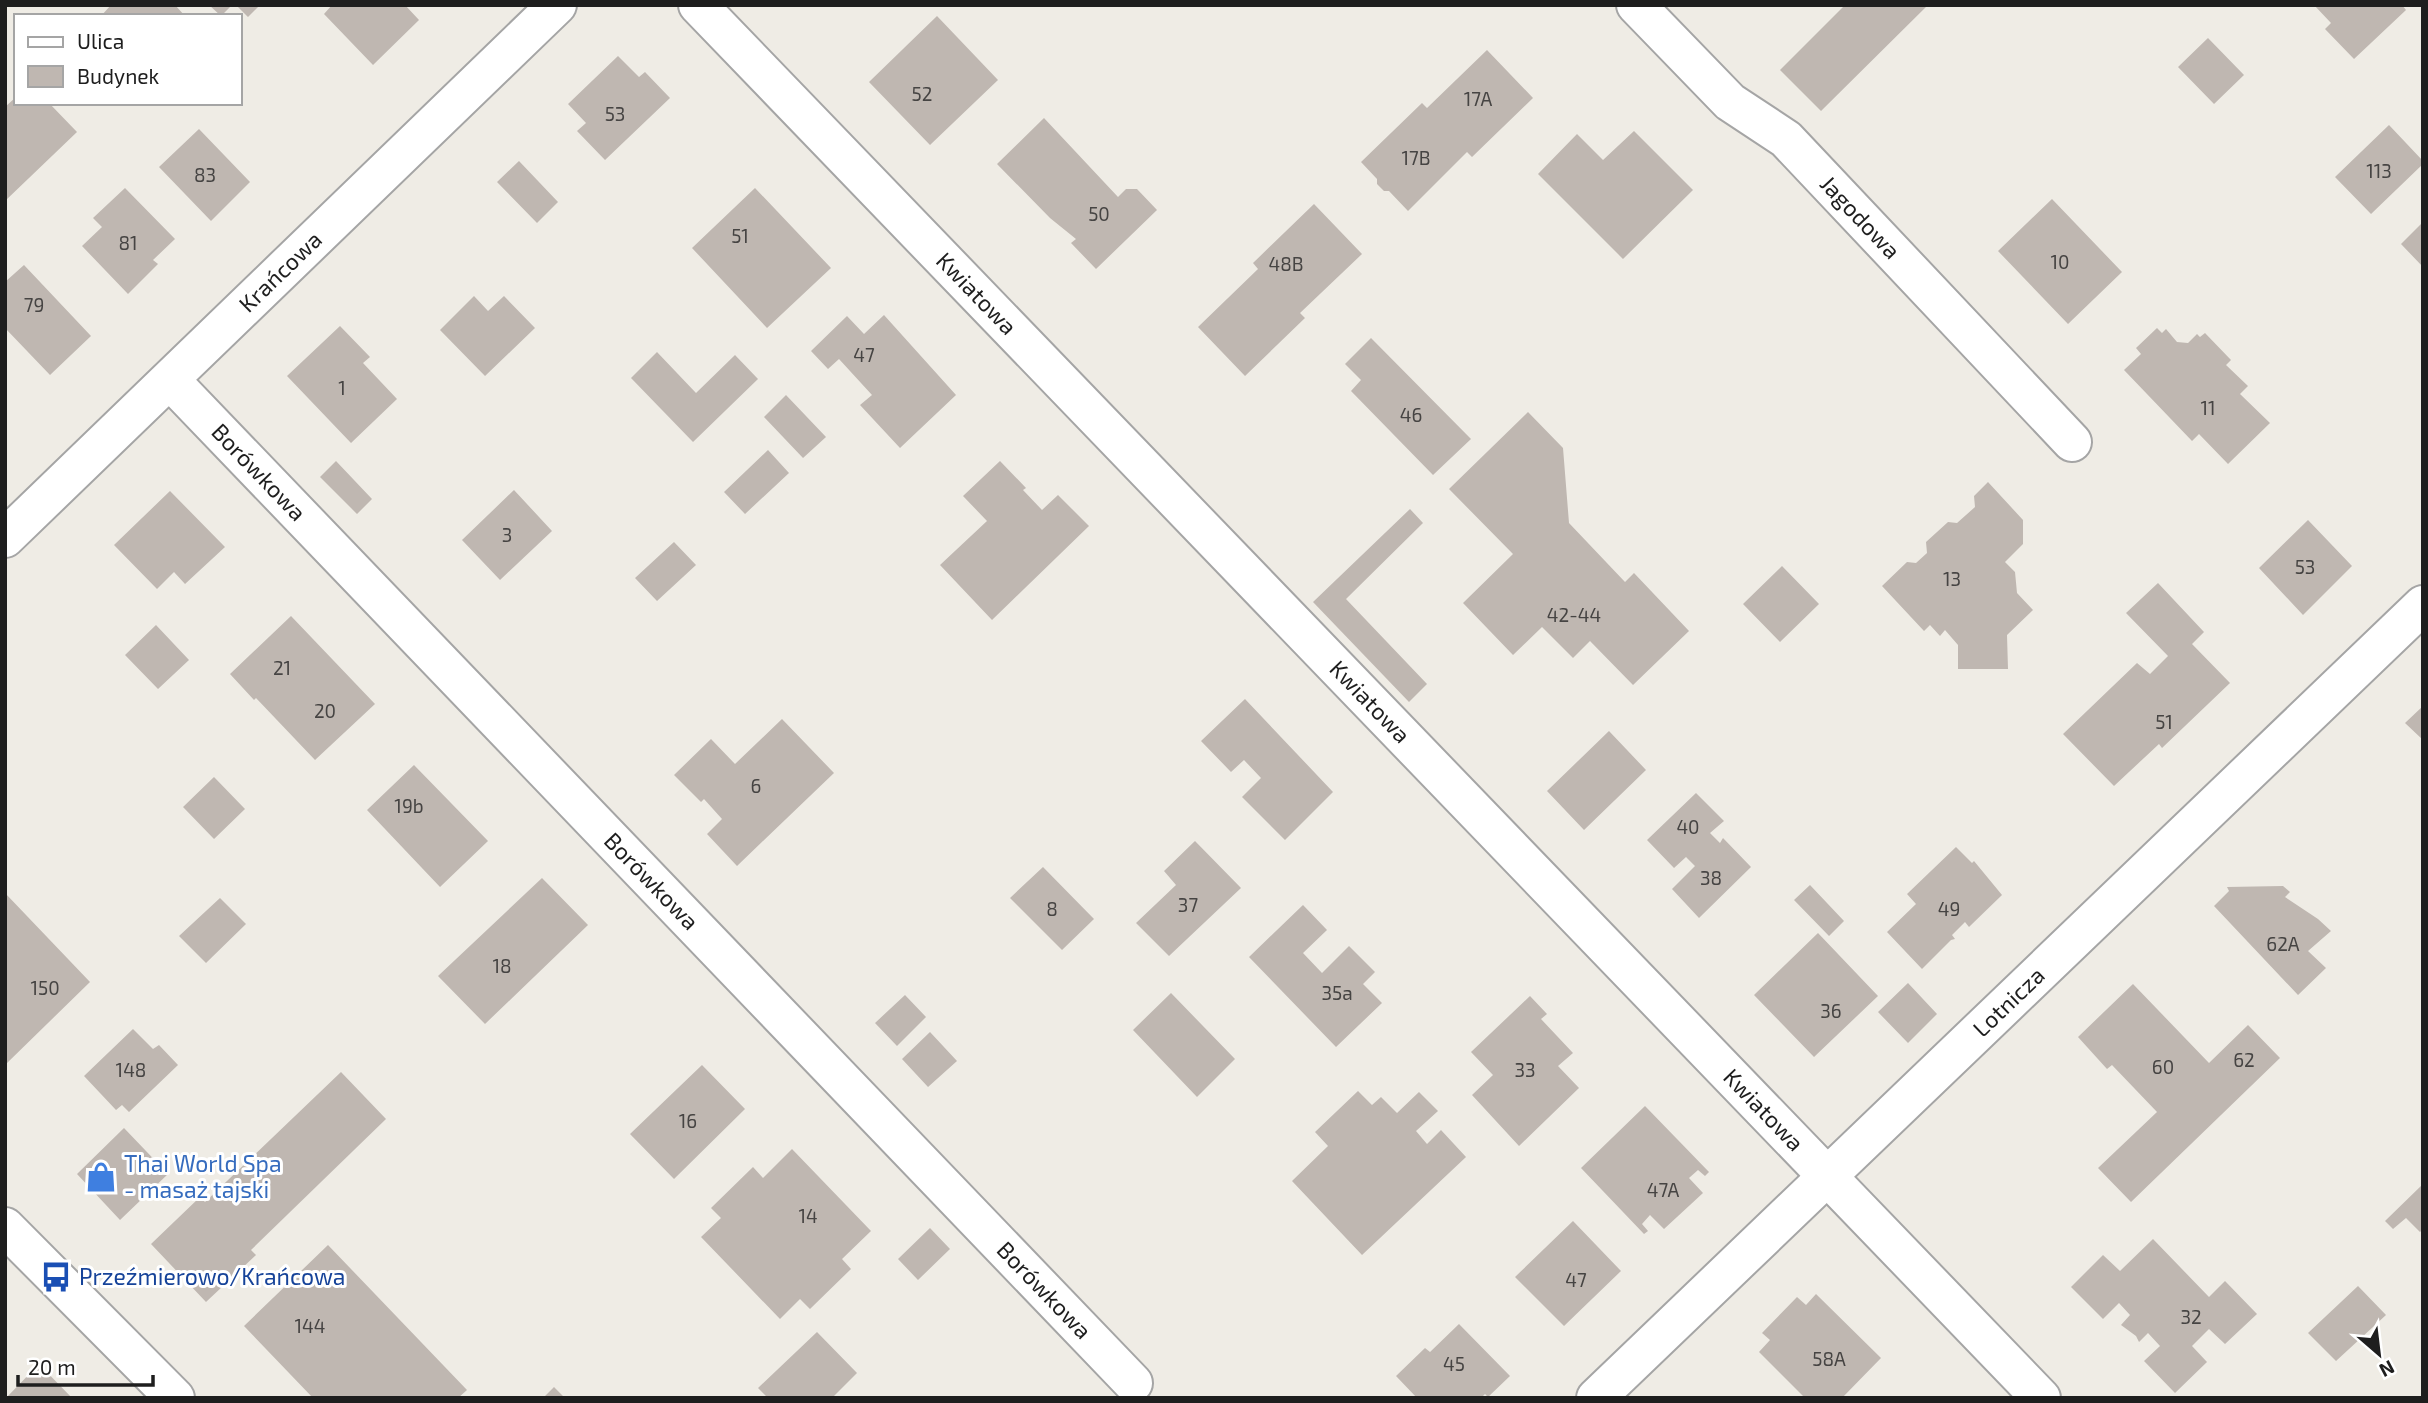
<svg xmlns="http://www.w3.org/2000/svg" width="2428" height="1403" font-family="'Exo 2',sans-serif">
<rect width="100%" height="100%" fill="#efece5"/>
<!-- building -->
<path fill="#bfb7b1" d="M111 5H175L185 16H101Z
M209 5H232L221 16Z
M236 5H260L248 17Z
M332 5H405L419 20 373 65 324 14Z
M1845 5H1928L1821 111 1780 70Z
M2314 5H2402L2406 10 2354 59 2325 29 2331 23Z
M937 16 998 80 930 145 869 82Z
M2208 38 2244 75 2214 104 2178 67Z
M1487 50 1533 98 1472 157 1467 152 1408 211 1389 191H1384L1377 184V179L1361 162 1422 103 1427 108Z
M618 56 639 77 645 72 670 98 605 160 577 131 586 123 568 104Z
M16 97V103H49L77 132 5 201V107Z
M1044 118 1118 197 1126 189H1137L1157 210 1096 269 1071 243 1076 239 1050 218 997 164Z
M2389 125 2423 161V164L2371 214 2335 177Z
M199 129 250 182 211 221 159 167Z
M1634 131 1693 190 1623 259 1538 174 1577 134 1603 160Z
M519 161 558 202 537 223 497 182Z
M125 188 175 239 153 260 158 264 128 294 82 246 102 227 93 218Z
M755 188 831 268 767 328 692 248Z
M2052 199 2122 272 2068 324 1998 251Z
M1314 204 1362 254 1300 313 1305 318 1245 376 1198 327 1258 269 1253 263Z
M2423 222V267L2401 244Z
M24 265 91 336 50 375 5 328V282Z
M474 296 488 311 504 296 535 328 485 376 440 330Z
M884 315 956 395 900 448 860 405 872 395 839 359 828 369 811 351 847 316 864 334Z
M340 326 370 357 363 363 397 399 351 443 287 376Z
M2157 328 2162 333 2166 329 2177 342 2188 343 2197 334 2200 337 2205 333 2231 360 2226 365 2248 386 2240 394 2270 423 2228 464 2199 434 2192 441 2124 370 2141 354 2136 348Z
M1371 338 1471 439 1433 475 1351 391 1361 380 1345 364Z
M657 352 696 393 735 355 758 379 693 442 631 378Z
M786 395 826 437 803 458 764 417Z
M1528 412 1563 448 1569 523 1625 582 1634 573 1689 631 1633 685 1590 641 1573 658 1542 627 1513 655 1463 603 1513 554 1449 489Z
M768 450 789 473 745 514 724 492Z
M336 461 372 499 357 514 320 477Z
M1000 461 1026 488 1023 490 1042 510 1058 495 1089 526 992 620 940 565 987 521 963 496Z
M1988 482 2023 520V544L2005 562 2015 572 2017 593 2033 610 2007 635 2008 669H1958V645L1945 630 1940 636 1930 625 1924 631 1882 586 1907 562 1916 563 1927 553 1926 542 1948 522 1957 523 1975 507 1974 496Z
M514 490 552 531 500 580 462 540Z
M170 491 225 547 185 584 174 572 157 589 114 545Z
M1410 509 1423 523 1346 599 1427 684 1409 702 1313 602Z
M2308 520 2352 566 2303 615 2259 568Z
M674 542 696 565 657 601 635 578Z
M1782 566 1819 604 1780 642 1743 604Z
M2158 583 2204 632 2192 644 2230 683 2162 748 2159 744 2114 786 2063 734 2137 663 2150 674 2168 656 2126 613Z
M291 616 375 704 315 760 256 698 254 700 230 674Z
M156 625 189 660 158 689 125 655Z
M1245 699 1333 792 1285 840 1242 797 1261 778 1244 760 1231 772 1201 741Z
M2423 706V740L2405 723Z
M782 719 834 773 737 866 707 834 722 819 704 799 701 802 674 775 711 739 735 764Z
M1609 731 1646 770 1584 830 1547 791Z
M414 765 488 841 440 887 367 810Z
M214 777 245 809 214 839 183 807Z
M1696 793 1724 821 1710 833 1720 843 1723 838 1751 867 1699 918 1672 889 1695 866 1686 857 1674 868 1647 840Z
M1195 841 1241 888 1169 956 1136 923 1176 885 1164 871Z
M1956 847 1972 863 1974 861 2002 895 1969 927 1965 922 1952 935 1955 939 1951 940 1922 969 1887 932 1916 904 1907 894Z
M1043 867 1094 919 1062 950 1010 898Z
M542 878 588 925 485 1024 438 976Z
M1810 885 1844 921 1829 936 1794 900Z
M2283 886 2290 892 2285 897 2318 919 2331 931 2308 951 2326 968 2298 995 2214 906 2229 891 2227 887Z
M5 893 90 982 5 1065Z
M220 898 246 924 206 963 179 936Z
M1303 905 1327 930 1303 953 1322 973 1349 946 1375 972 1363 984 1382 1003 1336 1047 1249 957Z
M1818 933 1878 996 1814 1057 1754 995Z
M1908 983 1937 1014 1908 1043 1878 1012Z
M2133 984 2209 1063 2248 1025 2280 1058 2131 1202 2098 1168 2157 1112 2112 1065 2107 1069 2078 1037Z
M1171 993 1235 1059 1197 1097 1133 1030Z
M905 995 926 1017 897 1046 875 1023Z
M1530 996 1547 1014 1541 1019 1573 1053 1558 1066 1579 1088 1519 1146 1472 1095 1493 1075 1471 1052Z
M133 1029 153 1049 159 1045 178 1065 129 1112 122 1105 116 1110 84 1076Z
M930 1032 957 1061 928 1087 902 1059Z
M702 1065 745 1109 674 1179 630 1134Z
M341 1072 386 1119 251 1250 256 1255 206 1302 151 1244 200 1197 205 1202Z
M1358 1091 1372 1105 1381 1097 1397 1113 1419 1092 1438 1111 1416 1131 1427 1144 1441 1130 1466 1157 1362 1255 1292 1181 1328 1146 1315 1132Z
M1645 1106 1709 1172 1705 1176 1698 1170 1689 1178 1703 1193 1664 1229 1650 1215 1642 1224 1648 1231 1644 1234 1581 1168Z
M124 1128 168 1174 120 1220 77 1174Z
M792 1149 871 1231 842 1259 851 1269 810 1309 800 1299 780 1319 701 1237 721 1218 711 1208 753 1167 763 1178Z
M2423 1184V1229L2420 1232 2406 1218 2393 1229 2385 1221Z
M1573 1221 1621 1271 1564 1326 1515 1277Z
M930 1228 950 1249 918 1280 898 1259Z
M2153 1239 2209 1297 2225 1281 2257 1314 2225 1344 2209 1329 2192 1346 2207 1362 2175 1393 2144 1361 2160 1346 2148 1333 2139 1342 2136 1336 2121 1325 2130 1315 2119 1303 2103 1319 2071 1287 2103 1255 2120 1271Z
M328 1245 467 1390 458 1398H313L244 1326Z
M2358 1286 2386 1315 2336 1361 2308 1333Z
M1816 1294 1881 1358 1842 1398H1805L1759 1352 1770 1340 1762 1333 1797 1297 1806 1305Z
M1459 1324 1510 1376 1488 1397 1485 1394 1481 1398H1417L1396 1376 1425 1348 1430 1352Z
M817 1332 857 1373 832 1398H768L758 1388Z
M39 1364 72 1398H6Z
M554 1387 565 1398H543Z"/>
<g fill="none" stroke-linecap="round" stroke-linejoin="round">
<!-- minor casing -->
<g stroke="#a5a5a5" stroke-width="42">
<g id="minor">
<path id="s1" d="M698 5 2041 1398"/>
<path id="s2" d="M1636 5 1730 102 1786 139 2072 442"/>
<path id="s3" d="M170 380 1133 1383"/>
<path id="s4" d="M5 538 557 5"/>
<path id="s5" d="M1596 1398 2423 605"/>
</g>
</g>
<!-- tertiary casing -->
<g stroke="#a5a5a5" stroke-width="42">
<path id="tertiary" d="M5 1227 175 1398"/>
</g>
<!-- minor -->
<use href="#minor" stroke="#fff" stroke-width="38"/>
<!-- tertiary -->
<use href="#tertiary" stroke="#fff" stroke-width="38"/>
</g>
<!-- icons -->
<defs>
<g id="shop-bare" transform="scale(2.415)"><path d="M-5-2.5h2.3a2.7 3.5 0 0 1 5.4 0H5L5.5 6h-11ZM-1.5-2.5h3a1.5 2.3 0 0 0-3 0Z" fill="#3f7fe0" stroke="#fff" stroke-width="2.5" paint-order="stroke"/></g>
<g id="bus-bare" transform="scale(2.415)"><path d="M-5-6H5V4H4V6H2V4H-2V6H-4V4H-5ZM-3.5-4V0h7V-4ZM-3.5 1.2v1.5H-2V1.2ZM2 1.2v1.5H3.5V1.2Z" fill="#1a4fb4" stroke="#fff" stroke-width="2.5" paint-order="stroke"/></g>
</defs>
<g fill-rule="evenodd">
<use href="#shop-bare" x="101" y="1177"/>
<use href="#bus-bare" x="56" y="1277"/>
</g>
<g text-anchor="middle" stroke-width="6" stroke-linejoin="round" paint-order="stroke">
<!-- number labels -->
<g font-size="19" fill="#464443">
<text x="922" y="101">52</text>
<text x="1478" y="106">17A</text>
<text x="615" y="121">53</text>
<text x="1416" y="165">17B</text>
<text x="2379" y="178">113</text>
<text x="205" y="182">83</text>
<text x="1099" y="221">50</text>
<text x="740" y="243">51</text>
<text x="128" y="250">81</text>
<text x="2060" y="269">10</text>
<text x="1286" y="271">48B</text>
<text x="34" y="312">79</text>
<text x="864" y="362">47</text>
<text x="342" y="395">1</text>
<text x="2208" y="415">11</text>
<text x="1411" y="422">46</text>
<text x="507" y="542">3</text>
<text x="2305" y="574">53</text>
<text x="1952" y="586">13</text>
<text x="1574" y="622">42-44</text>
<text x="282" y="675">21</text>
<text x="325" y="718">20</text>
<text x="2164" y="729">51</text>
<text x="756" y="793">6</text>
<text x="409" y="813">19b</text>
<text x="1688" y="834">40</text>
<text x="1711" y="885">38</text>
<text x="1188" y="912">37</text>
<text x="1052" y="916">8</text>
<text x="1949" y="916">49</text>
<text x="2283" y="951">62A</text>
<text x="502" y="973">18</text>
<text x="45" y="995">150</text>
<text x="1337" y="1000">35a</text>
<text x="1831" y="1018">36</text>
<text x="2244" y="1067">62</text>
<text x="2163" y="1074">60</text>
<text x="131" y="1077">148</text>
<text x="1525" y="1077">33</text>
<text x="688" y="1128">16</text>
<text x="1663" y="1197">47A</text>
<text x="808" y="1223">14</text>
<text x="1576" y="1287">47</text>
<text x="2191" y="1324">32</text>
<text x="310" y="1333">144</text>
<text x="1829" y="1366">58A</text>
<text x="1454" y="1371">45</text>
</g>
<!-- street labels -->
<g font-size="23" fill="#1e1e1e" stroke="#fff">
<text dy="8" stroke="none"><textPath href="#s2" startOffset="310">Jagodowa</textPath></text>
<text dy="8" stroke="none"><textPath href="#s4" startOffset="383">Krańcowa</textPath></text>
<text dy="8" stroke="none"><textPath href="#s1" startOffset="401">Kwiatowa</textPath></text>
<text dy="8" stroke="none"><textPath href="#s3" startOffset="128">Borówkowa</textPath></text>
<text dy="8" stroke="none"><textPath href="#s1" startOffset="968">Kwiatowa</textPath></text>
<text dy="8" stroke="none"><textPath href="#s3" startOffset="695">Borówkowa</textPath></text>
<text dy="8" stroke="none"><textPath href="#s5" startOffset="572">Lotnicza</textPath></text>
<text dy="8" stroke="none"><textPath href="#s1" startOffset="1535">Kwiatowa</textPath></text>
<text dy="8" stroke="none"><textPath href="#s3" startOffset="1262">Borówkowa</textPath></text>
</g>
<!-- shop labels -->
<g font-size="23" fill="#366cbe" stroke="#fff" text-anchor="start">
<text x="124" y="1172">Thai World Spa<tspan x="124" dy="26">- masaż tajski</tspan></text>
</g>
<!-- transit labels -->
<g font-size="23" fill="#164399" stroke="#fff" text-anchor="start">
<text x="79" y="1285">Przeźmierowo/Krańcowa</text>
</g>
</g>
<!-- border -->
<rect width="2428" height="1403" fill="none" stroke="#1e1e1e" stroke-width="14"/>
<!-- legend -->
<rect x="14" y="14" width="228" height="91" fill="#ffffff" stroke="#a5a5a5" stroke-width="2"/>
<rect x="28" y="37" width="35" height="10" fill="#ffffff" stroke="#a5a5a5" stroke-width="2"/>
<text x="77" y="49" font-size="21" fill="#1e1e1e">Ulica</text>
<rect x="28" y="66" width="35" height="21" fill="#bfb7b1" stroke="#a5a5a5" stroke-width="2"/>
<text x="77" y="84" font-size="21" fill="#1e1e1e">Budynek</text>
<!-- north arrow -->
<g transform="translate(2379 1354) rotate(152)" stroke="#ffffff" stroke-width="5" paint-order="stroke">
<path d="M0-5L12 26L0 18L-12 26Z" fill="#1e1e1e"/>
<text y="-10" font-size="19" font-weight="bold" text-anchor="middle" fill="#1e1e1e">N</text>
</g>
<!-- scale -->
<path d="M18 1375v10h135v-10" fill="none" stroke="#1e1e1e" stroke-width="3.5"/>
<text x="28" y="1375" font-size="21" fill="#1e1e1e" stroke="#ffffff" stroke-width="5" paint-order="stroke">20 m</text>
</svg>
